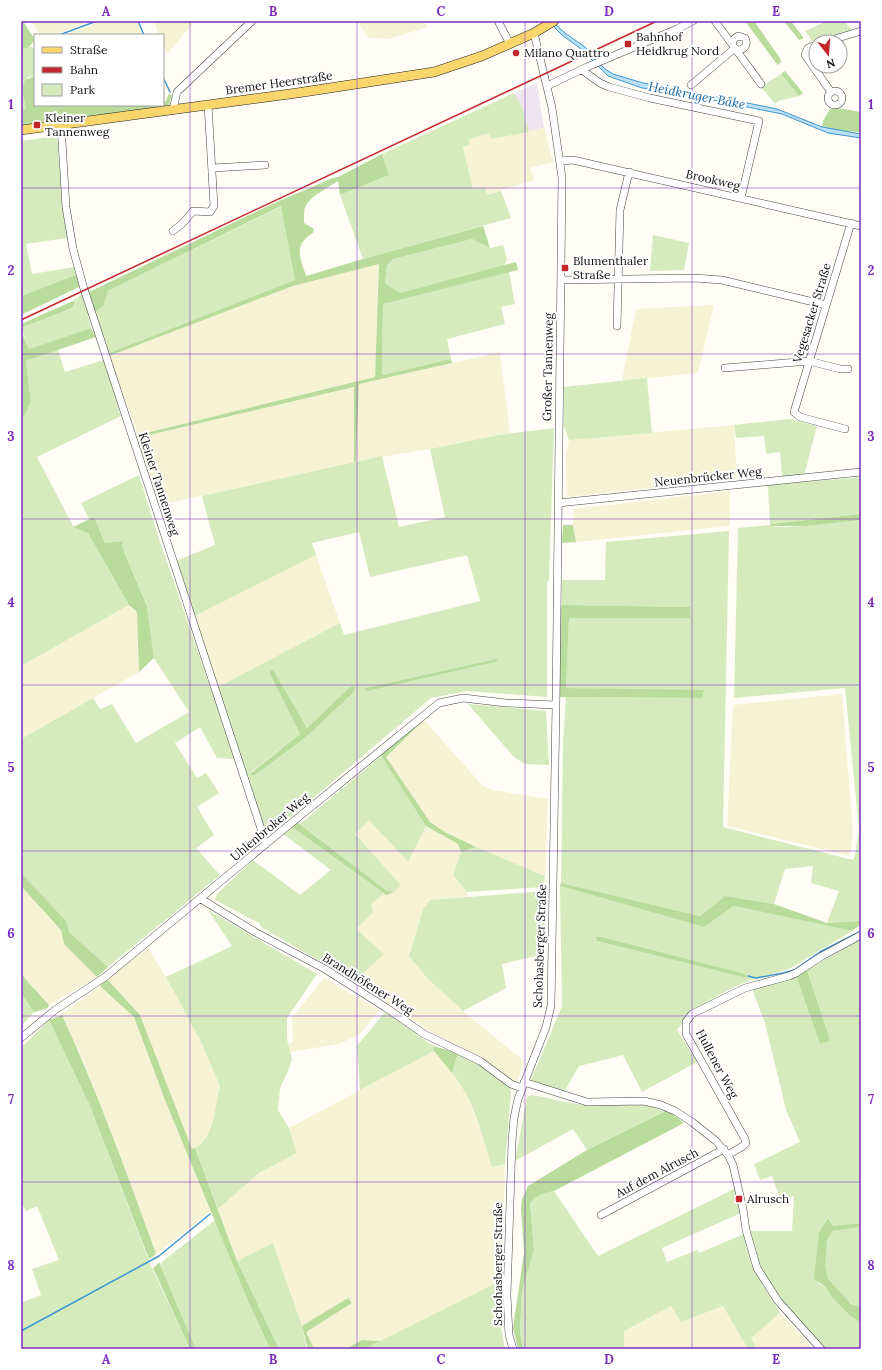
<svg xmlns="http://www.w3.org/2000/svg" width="882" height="1370" font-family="Lora,serif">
<rect width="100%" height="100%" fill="#fffdf5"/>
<!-- industrial -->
<path fill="#eee6ef" d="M537 83 544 128 529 132 523 109 514 93Z"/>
<!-- farmland -->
<path fill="#f6f3d4" d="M31 21H91L54 35H40Z
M101 21H137L143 35H65Z
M154 21H195L167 54 163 44V35H159Z
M357 21H424L428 27 388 39 368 38Z
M544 128 553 162 530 168 534 180 487 195 473 189 463 147 470 145 468 139 490 133 492 139Z
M379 263 375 377 138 435 109 356 293 286Z
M714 305 698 373 622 381 636 309Z
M500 352 510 434 499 435 430 449 356 461 359 384Z
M355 387 354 463 159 505 136 438Z
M734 425 737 479 567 497 566 456 569 440Z
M730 491V526L576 542 573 525 574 509Z
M316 555 340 623 218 687 193 617Z
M129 605 137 612 139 672 21 739V666Z
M842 694 853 833 850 856 727 826 733 705Z
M424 720 483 786 493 790 548 799 545 876 476 847 445 832 430 822 386 757Z
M369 820 408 862 426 826 458 844 461 852 453 875 467 892V897L430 900 423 909 409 956 427 978 463 1011 524 1061 517 1083 477 1056 435 1034 354 981 383 954 356 929 373 912 371 904 384 894 401 885 355 834Z
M21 886 61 930 64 944 97 977 49 1005 27 981 21 973Z
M148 948 166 977 200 1040 220 1086 213 1121 207 1137 200 1145 192 1150 140 1015 107 979Z
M324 978 379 1010 360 1034 339 1044 290 1052 288 1043 293 1042 292 1018Z
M100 986 134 1017 165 1100 211 1211 156 1254 116 1144 83 1060 62 1015Z
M434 1051 462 1084 477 1121 493 1167 505 1164 502 1280 380 1341 362 1340 346 1349H314L305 1332 352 1303 348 1299 302 1326 273 1243 237 1261 218 1209 259 1173 297 1153 289 1128Z
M671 1306 681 1322 723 1306 748 1349H625L624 1346V1331Z
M780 1313 814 1349H757L751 1338Z"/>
<!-- green -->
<path fill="#d5ebbd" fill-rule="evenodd" d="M827 21H844L852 30 813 42 805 31Z
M29 47H33L35 52V76L28 77 22 89 26 109 21 111V50Z
M781 74 799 96 778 101 775 104 761 87Z
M514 93 523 109 529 132 491 139 489 133 469 139 470 145 463 147 473 189 485 187 487 195 501 191 511 218 363 259 340 195 389 175 382 154Z
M57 136 63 210 67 238 26 244 32 274 74 267 76 275 21 296V141Z
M282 206 295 280 109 353 94 313 104 305 108 291Z
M653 235 689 243 684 270 650 271Z
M472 239 490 248 503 245 507 259 504 266 400 293 385 283 387 265 393 259Z
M509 272 515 304 501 307 505 324 447 339 451 359 382 375 383 304Z
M83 293 91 328 29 349 21 328 72 308 75 303 73 301Z
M58 350 65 372 104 360 121 416 37 457 73 526 88 533 129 605 21 666V419L25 415 31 402 26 361Z
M647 378 652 433 569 440 564 426V387Z
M789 419 817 426 804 476 782 478 780 452 766 454 764 436 736 438 734 425Z
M554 428 549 579 547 584V697L467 691 431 698 267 837 218 687 340 623 344 635 480 601 467 555 370 577 359 532 312 543 316 555 193 617 176 561 215 545 202 496 382 456 399 527 445 517 430 449 499 435ZM495 659 499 660 496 662 368 691 366 688ZM274 671 307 728 350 687 355 686 354 692 305 738 255 775 252 776 251 772 300 734 270 674Z
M139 475 159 539 235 759 217 758 200 727 175 743 197 778 206 773 219 793 197 807 214 835 196 848 220 875 108 967 69 932 65 921 21 873V739L93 698 100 709 112 704 136 743 189 712 154 658 147 605 123 549 122 541 105 543 94 517 89 519 81 503Z
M861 477V514L771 524V526L778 527 807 526 861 520V921L827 923 839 891 811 883 813 866 785 869 774 904 725 896 700 916 561 883 563 743 566 697 703 698 704 691 566 688 569 618H690L689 607 562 605V580H605L606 542 729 531 723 827 853 860 855 855 859 830 845 688 734 698 738 528 770 525 768 485Z
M468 704 546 711 549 765 525 764 514 757Z
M381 756 426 826 408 862 369 820 355 834 401 885 394 892 387 891 300 824Z
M292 827 384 894 371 904 373 912 356 929 384 954 354 981 261 927 259 923 215 900 217 894 253 860 300 895 331 870 283 834Z
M476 847 545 876 544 887 467 892 453 875 461 852Z
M560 886 704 927 734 906 852 931 789 969 748 981 726 991 692 1010 677 1030 697 1062 642 1092 623 1055 579 1066 564 1092 531 1080 562 1006ZM595 938 744 977 597 941Z
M544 891V954L502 964 506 988 463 1011 427 978 409 956 423 909 430 900Z
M208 910 317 974 287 1018V1039L292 1059 288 1071 280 1088 278 1110 289 1128 297 1153 259 1173 218 1209 195 1148 200 1145 207 1137 213 1121 220 1086 200 1040 166 977 232 946Z
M861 939V1223L833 1226 828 1218 819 1232 818 1283 826 1287 830 1295 850 1316 861 1323V1349H825L792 1316 760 1267 750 1235 751 1231H792L794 1196 781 1201 772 1176 760 1180 754 1164 800 1142 786 1110 765 1023 752 989 796 976 820 1044 829 1041 807 970Z
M21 993 34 1012 21 1027Z
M385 1012 433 1046 434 1051 360 1090 357 1046Z
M49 1020 90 1106 151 1266 190 1349H21V1303L41 1295 32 1269 59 1260 37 1206 26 1211 23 1205 21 1204V1048Z
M458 1053 480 1065 510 1085 511 1093 505 1164 492 1167C482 1136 474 1099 452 1073Z
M532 1095C550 1098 569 1104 587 1105 607 1106 648 1100 664 1112L587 1150 573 1129 515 1161 527 1097Z
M736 1188 741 1213 662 1248 667 1262 697 1250 699 1253 744 1234 746 1247 753 1269 780 1313 751 1338 757 1349H748L723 1306 681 1322 671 1306 624 1331V1346L625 1349H523L520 1331 522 1291 534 1250 530 1203C537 1195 544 1193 554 1191L598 1256Z
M215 1220 245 1294 270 1349H196L161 1267 162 1262Z
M861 1227V1307C858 1306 855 1305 852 1304 847 1301 831 1285 828 1279 822 1268 825 1241 832 1231Z
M273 1243 302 1326 307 1349H279L237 1261Z
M502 1280 500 1323 505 1349H364Z"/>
<!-- forest -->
<path fill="#b9dc9c" d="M21 21H23L35 40 29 47 21 50Z
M745 21H754L780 58 781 62 778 65 776 63Z
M784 21H791L803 37V39L799 40Z
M785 71 803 93 799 96 781 74Z
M35 76V105H163V101H166L169 93 172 96 168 108 21 125V111L26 109 22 89 25 80Z
M838 108 861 112V132L841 131 822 127 823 121 830 109Z
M382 154 389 175 340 195 338 181C328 188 311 195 305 207 304 211 304 218 304 223L314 229 313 233C293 245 300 257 306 276L363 259 483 226 490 248 472 239 393 259 387 265 385 283 400 293 516 262 518 270 383 304 382 375 451 359 452 363 359 384 356 461 354 463V387L136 438 138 435 375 377 379 264 293 286 109 356V353L295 280 281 206 108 291 104 305 94 313 89 292 272 204 333 178 338 177Z
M76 275 81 286 21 315V296Z
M73 301 75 303 72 308 21 328V324Z
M91 328 96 337 26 361 31 402 25 415 21 419V331L29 349Z
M861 514V520L807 526H771V524Z
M94 517 105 543 122 541 123 549 147 606 154 658 139 672 137 612 129 605 88 533 73 527Z
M563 525H573L576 542 562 543Z
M562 605 690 607V618H569L566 688 704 690 703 698 558 697 560 612Z
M495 659 499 660 496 662 368 691 365 690 366 688Z
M270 670 274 671 307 728 350 687 355 686 354 692 305 738 255 775 251 776V773L300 734 270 674Z
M424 718V720L386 757 430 822 445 832 476 847 461 852 458 844 426 826 381 756V751Z
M297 822 387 891 394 892 386 895 292 827Z
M21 873 66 921 69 932 108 967 97 977 64 944 61 930 21 886Z
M561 883 700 916 725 896 774 904 827 923 861 921V924L852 931 734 906 704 927 560 886Z
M595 937H601L745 974 747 978 597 941Z
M807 970 830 1041 820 1044 796 976Z
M21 973 27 981 49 1005 48 1008 34 1012 21 993Z
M107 979 140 1015 192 1149 195 1148 237 1261 279 1349H270L245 1294 165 1100 134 1017 100 986Z
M62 1015C98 1093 127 1173 156 1254L149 1259 90 1106 49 1020Z
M433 1046 458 1053 452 1073 434 1051Z
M659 1107 674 1115 684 1123 554 1191C544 1193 537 1195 530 1203L534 1250 522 1291 520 1331 523 1349H518L513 1328 524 1253 521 1208 522 1199 528 1186 587 1150 664 1112Z
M828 1218 833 1226 861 1223V1227L832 1231 827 1241 825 1266 828 1279 851 1304 861 1307V1323L850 1316 830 1295 826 1287 814 1279 819 1232Z
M160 1262 161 1267 196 1349H190L153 1268Z
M348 1298 352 1303 306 1332 314 1349H308L302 1326Z
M362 1340 380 1341 364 1349H346Z"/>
<!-- water -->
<path fill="#b9e0f7" stroke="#3f96cf" d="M548 21H552L565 33 585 47 605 69 613 74 643 83 683 90 777 109 822 127 861 134V138L828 133 782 114 668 91 642 88 608 76 581 49 562 35Z"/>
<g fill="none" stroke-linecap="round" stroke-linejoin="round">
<!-- stream -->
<path stroke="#3f96cf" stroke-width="1.5" d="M138 21 144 35
M59 35 97 21
M163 77 170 92
M748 976 756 978 783 973 794 970 820 952 861 931
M21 1331 159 1256 210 1214"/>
<!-- minor casing -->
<g stroke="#444" stroke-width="8">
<path id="minor" d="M498 21 510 44
M715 21 761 84
M825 42 861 31
M732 44 734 39 738 36 745 38C749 46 744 49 737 51
M816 45 808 48 805 55 831 92
M582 70 600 83 609 87 650 98 759 121 741 198
M691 85 735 48
M547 86 587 67 677 29 693 21
M828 98a7 7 0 1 1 14 0a7 7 0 1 1-14 0Z
M173 110 177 92 252 21
M61 125 66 207 73 249 84 289 266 844
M560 161 573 160 861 226
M212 168 265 165
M173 231 183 223 193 211 210 212 214 206 208 105
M561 280 694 278 722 280 826 305
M617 326 620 210 629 172
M725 368 809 361 840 369H848
M845 429 800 417 794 412 851 223
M558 503 861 472
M201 899 255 932 325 969 385 1007 424 1034 480 1061 511 1084 522 1088
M21 1038 55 1010 105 977 284 829 439 703 463 698 506 703 556 705
M524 1082 587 1102 644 1101 661 1105 675 1111 692 1122 716 1141 728 1155 733 1165 743 1209 746 1230 757 1268 778 1301 821 1349
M728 1155 743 1146 746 1143 745 1139 686 1034V1022L692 1014 745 988 789 976 796 973 822 956 861 935
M601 1215 724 1149
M513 1349 509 1335 507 1295 512 1142 514 1118 518 1099 546 1027 551 1006 556 705 562 178 552 108 534 33"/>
</g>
<!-- major casing -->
<g stroke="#222" stroke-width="10">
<path id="major" d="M21 130 297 93 434 72 482 56 534 33 554 21"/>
</g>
<!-- minor -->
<use href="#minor" stroke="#fff" stroke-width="7"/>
<!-- major -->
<use href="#major" stroke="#f9d66b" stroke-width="9"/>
<!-- rail -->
<path stroke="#c4262e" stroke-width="1.5" d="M21 320 657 21"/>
</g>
<!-- grid -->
<path fill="none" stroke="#7b2cbf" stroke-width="1" stroke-opacity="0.55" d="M190 21V1349M357 21V1349M525 21V1349M692 21V1349M21 188H861M21 354H861M21 519H861M21 685H861M21 851H861M21 1016H861M21 1182H861"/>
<!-- markers -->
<g fill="#c4262e" stroke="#fff" stroke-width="1.5">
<rect x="624" y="40" width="8" height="8" rx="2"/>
<circle cx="516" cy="53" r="4"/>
<rect x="33" y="121" width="8" height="8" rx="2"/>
<rect x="561" y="264" width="8" height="8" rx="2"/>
<rect x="735" y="1195" width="8" height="8" rx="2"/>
</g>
<g text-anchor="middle" stroke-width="4" stroke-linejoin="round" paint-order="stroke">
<!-- poi labels -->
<g font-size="12" fill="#111" stroke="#fff" text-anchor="start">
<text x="636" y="41">Bahnhof<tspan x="636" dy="14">Heidkrug Nord</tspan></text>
<text x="524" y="57">Milano Quattro</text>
<text x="45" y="122">Kleiner<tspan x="45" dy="14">Tannenweg</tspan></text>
<text x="573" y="265">Blumenthaler<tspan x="573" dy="14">Straße</tspan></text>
<text x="747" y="1203">Alrusch</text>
</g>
<!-- street labels -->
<g font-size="12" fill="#111" stroke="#fff">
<text transform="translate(279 83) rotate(-8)" y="4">Bremer Heerstraße</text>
<text transform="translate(713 180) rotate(13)" y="4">Brookweg</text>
<text transform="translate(812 313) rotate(-73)" y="4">Vegesacker Straße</text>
<text transform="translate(548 367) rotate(-89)" y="4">Großer Tannenweg</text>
<text transform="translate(708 477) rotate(-6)" y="4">Neuenbrücker Weg</text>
<text transform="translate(159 484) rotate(72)" y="4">Kleiner Tannenweg</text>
<text transform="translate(270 827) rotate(-40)" y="4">Uhlenbroker Weg</text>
<text transform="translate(540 946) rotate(-88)" y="4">Schohasberger Straße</text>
<text transform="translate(368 984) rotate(32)" y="4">Brandhöfener Weg</text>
<text transform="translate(717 1064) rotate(62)" y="4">Hullener Weg</text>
<text transform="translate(657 1173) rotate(-28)" y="4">Auf dem Alrusch</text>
<text transform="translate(498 1264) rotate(-90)" y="4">Schohasberger Straße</text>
</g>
<!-- water labels -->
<g font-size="13" font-style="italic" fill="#1768a6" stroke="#fff">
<text transform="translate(697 95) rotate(11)" y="5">Heidkruger Bäke</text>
</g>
</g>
<!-- border -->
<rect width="882" height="1370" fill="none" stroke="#ffffff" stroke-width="44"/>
<!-- legend -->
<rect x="34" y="34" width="130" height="72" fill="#ffffff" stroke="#a0a0a0"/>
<rect x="42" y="47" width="20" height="6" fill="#f9d66b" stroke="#a0a0a0"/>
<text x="70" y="54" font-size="12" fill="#111111">Straße</text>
<rect x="42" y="67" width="20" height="6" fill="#c4262e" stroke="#a0a0a0"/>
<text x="70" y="74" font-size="12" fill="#111111">Bahn</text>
<rect x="42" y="84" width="20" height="12" fill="#d5ebbd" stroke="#a0a0a0"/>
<text x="70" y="94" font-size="12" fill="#111111">Park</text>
<!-- north arrow -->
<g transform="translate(828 54) rotate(163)"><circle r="19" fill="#ffffff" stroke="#a0a0a0"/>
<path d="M0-3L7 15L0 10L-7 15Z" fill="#c4262e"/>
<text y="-6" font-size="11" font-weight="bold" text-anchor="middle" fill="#111111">N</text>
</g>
<rect x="22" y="22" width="838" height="1326" fill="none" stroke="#7b2cbf" stroke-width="1.5"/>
<g font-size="13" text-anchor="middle" font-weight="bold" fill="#7b2cbf">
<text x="106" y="16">A</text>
<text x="273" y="16">B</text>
<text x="441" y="16">C</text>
<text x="609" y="16">D</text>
<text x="776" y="16">E</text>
<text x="11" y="109">1</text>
<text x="871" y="109">1</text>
<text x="11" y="275">2</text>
<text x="871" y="275">2</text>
<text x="11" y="441">3</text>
<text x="871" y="441">3</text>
<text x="11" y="607">4</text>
<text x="871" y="607">4</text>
<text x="11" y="772">5</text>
<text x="871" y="772">5</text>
<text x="11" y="938">6</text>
<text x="871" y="938">6</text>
<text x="11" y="1104">7</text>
<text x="871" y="1104">7</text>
<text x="11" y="1270">8</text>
<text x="871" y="1270">8</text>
<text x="106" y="1364">A</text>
<text x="273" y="1364">B</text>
<text x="441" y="1364">C</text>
<text x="609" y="1364">D</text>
<text x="776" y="1364">E</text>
</g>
</svg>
